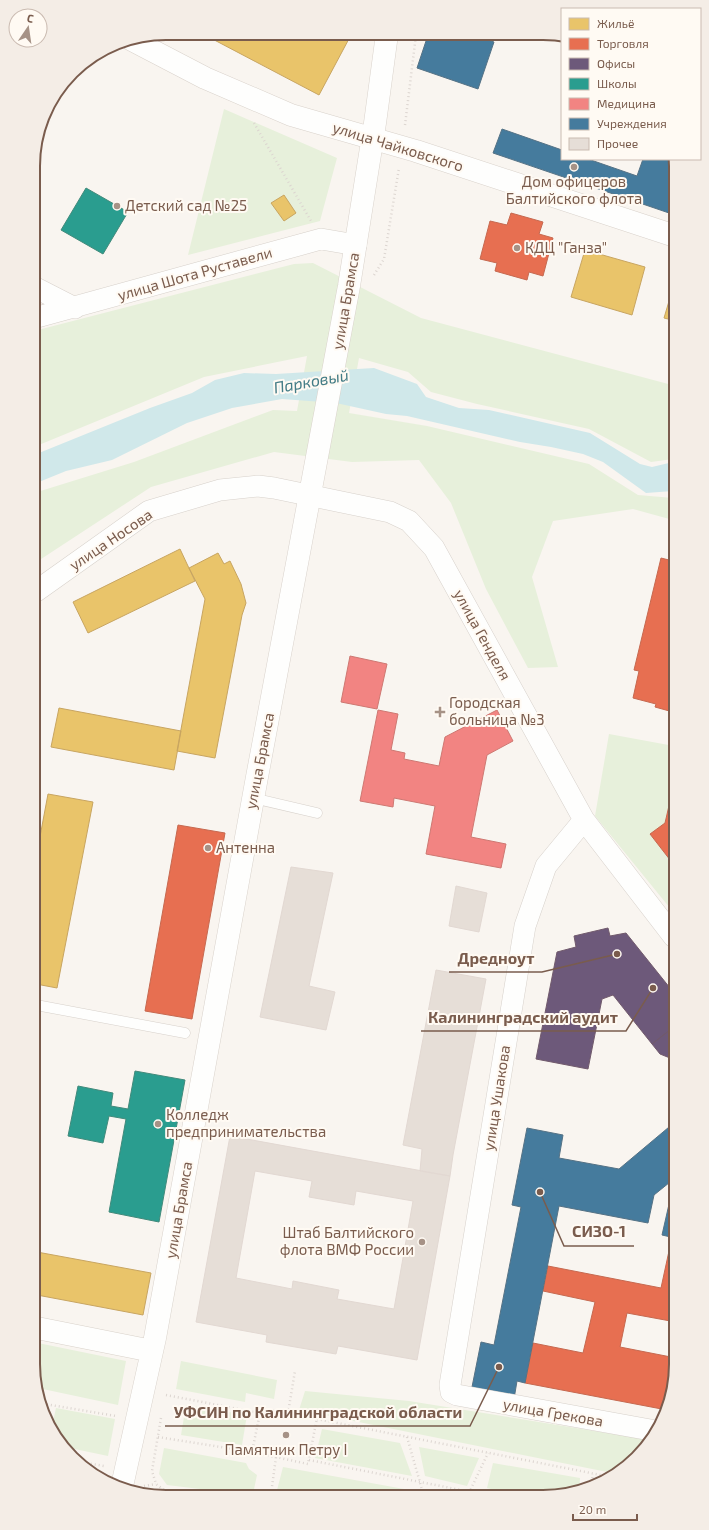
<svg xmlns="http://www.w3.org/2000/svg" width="709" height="1530" font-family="'Exo 2',sans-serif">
<rect width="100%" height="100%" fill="#f9f5f0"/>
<!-- green -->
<path fill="#e7f0db" d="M224 109 337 158 320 221 188 255Z
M313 263 421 318 672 385 673 459 651 462 589 429 477 404 431 392 408 372 359 358 349 413 427 426 589 464 638 495 673 498V520L633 509 553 521 532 577 558 667 528 668 486 589 451 503 419 460 352 462 274 452 151 487 35 563 34 493 134 462 273 410 297 411 307 356 204 377 34 447V331L294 264Z
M609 734 674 746V913L595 816Z
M38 1343 126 1361 118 1405 38 1388Z
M181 1361 277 1380 274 1399 246 1393 245 1402 176 1389Z
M305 1391 409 1401 650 1440 643 1452 617 1474 299 1410Z
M186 1405 247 1415 242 1445 181 1435Z
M56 1408 115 1419 108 1456 65 1447 51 1431Z
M322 1429 400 1443 412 1476 315 1458Z
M419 1447 479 1458 467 1486 425 1476Z
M164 1448 246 1463 249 1469 257 1475 253 1494H241L167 1485 159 1474Z
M493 1463 580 1478 579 1492 507 1493 487 1488Z
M283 1467 415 1491V1493L276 1494Z"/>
<!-- water -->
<path fill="#d0e8ea" d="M374 368 417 384 426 397 459 408 489 410 590 433 640 464 652 467 673 462V491L646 493 603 462 583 454 551 447 520 442 407 416 386 414 336 403 282 399 232 408 187 423 112 460 66 471 34 484V455L150 408 192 393 215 380 244 373 276 374Z"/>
<!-- homes -->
<path fill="#e9c46a" stroke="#c8a561" d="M201 33 291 34 301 39 304 34 351 35 319 95Z
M284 195 296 213 284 221 271 203Z
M585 250 645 267 632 315 571 297Z
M672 291V320L664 318Z
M180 549 195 581 88 633 73 602Z
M218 553 224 564 230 561 241 584 246 603 242 615 215 758 177 751 205 599 189 568Z
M59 708 181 731 174 770 51 747Z
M48 794 93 802 57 988 36 984V858Z
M37 1252 151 1273 143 1315 37 1295Z"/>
<!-- shops -->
<path fill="#e76f51" stroke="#c66950" d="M511 213 543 222 539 234 553 238 543 276 529 272 527 280 495 271 497 263 480 259 490 221 507 225Z
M661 558 673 561V712L655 707 656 704 633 698 639 671 634 670Z
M674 784V865L650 834 665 823Z
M178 825 225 833 192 1019 145 1011Z
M669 1251 675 1252 676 1322 627 1313 620 1347 676 1358V1373L667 1410 525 1383 533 1343 583 1353 595 1302 543 1291 548 1266 661 1288Z"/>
<!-- offices -->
<path fill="#6d597a" stroke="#715a6c" d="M608 928 610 936 626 933 674 993 675 1026 652 1044 613 995 602 999 588 1069 536 1059 557 952 576 947 574 936Z
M675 1026V1060L660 1054 652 1044Z"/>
<!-- schools -->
<path fill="#2a9d8f" stroke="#428a7b" d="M86 188 128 212 103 254 61 230Z
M135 1071 185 1080 159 1222 109 1212 126 1119 109 1116 103 1143 68 1136 78 1086 113 1093 111 1106 128 1109Z"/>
<!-- health -->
<path fill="#f28482" stroke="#ce7872" d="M350 656 387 664 377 709 341 702Z
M378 710 398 714 391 750 405 753 404 759 439 766 445 737 497 710 513 741 487 755 471 837 506 844 501 868 426 854 435 806 394 798 393 807 360 801Z"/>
<!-- public -->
<path fill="#457b9d" stroke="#557285" d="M428 35H479L478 36 494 42 478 89 417 68Z
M502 129 562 150V159H588L637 176 643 159H672V214L493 153Z
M675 1122V1178L654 1195 648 1223 559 1206 525 1383 517 1381 513 1405 470 1397 481 1342 494 1345 521 1207 512 1205 527 1128 563 1135 559 1158 619 1169Z
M672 1191 675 1192V1238L662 1235Z"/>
<!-- building -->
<path fill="#e6ded7" stroke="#e2d8d2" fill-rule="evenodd" d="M291 867 333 873 309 986 335 992 326 1030 260 1017Z
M456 886 487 893 479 932 449 926Z
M436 970 486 979 453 1155 450 1176 420 1171 422 1149 403 1145Z
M230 1136 450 1176 417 1360 338 1346 336 1354 266 1342 267 1335 196 1322ZM255 1171 312 1181 309 1197 354 1205 356 1191 413 1201 394 1309 337 1299 339 1290 293 1281 292 1289 236 1278Z"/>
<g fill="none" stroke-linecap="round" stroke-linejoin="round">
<!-- lane casing -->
<g stroke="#d7d1cb" stroke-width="11">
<path id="lane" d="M253 798 317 813
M36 1005 185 1033"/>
</g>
<!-- street casing -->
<g stroke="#d7d1cb" stroke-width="22">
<path id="street" d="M34 287 75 308
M34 318 321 239 356 245
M35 592 149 511 220 490 258 486 274 488 390 512 409 521 434 548 584 820 674 937
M584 820 546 866 525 926 450 1385 451 1392 457 1395 656 1431"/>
</g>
<!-- secondary casing -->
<g stroke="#d9d2cb" stroke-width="23">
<path id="secondary" d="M132 40 205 78 291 115 416 151 672 235
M37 1328 152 1351
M122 1486 155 1338 257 777 349 286 375 123 387 34"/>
</g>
<!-- path -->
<path stroke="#dcd5d0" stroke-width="2.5" stroke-dasharray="1 3" stroke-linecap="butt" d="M254 123 311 221
M405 125 416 35
M374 275 384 259 399 168
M166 1395 259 1413
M39 1403 116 1416
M261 1408 317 1418 308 1464 252 1452Z
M288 1413 295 1371
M45 1417 47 1404
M161 1418 152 1471 156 1484 165 1491 200 1494
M317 1419 611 1477
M158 1437 252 1452
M407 1437 423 1493
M309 1460 476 1493
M75 1461 104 1466
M144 1486 156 1484
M591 1486 593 1474
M469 1493 488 1453
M271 1494 276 1457"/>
<!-- lane -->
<use href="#lane" stroke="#fefefd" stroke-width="10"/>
<!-- street -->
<use href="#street" stroke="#fefefd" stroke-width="21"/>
<!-- secondary -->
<use href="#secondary" stroke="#fefefd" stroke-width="22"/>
</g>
<!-- markers -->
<g fill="#a69286" stroke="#fffaf3" stroke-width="1.5">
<circle cx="574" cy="167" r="4"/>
<circle cx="117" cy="206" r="4"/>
<circle cx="517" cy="248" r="4"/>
<path d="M438 706h4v4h4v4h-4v4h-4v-4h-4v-4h4z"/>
<circle cx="208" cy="848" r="4"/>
<circle cx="158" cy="1124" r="4"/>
<circle cx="422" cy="1242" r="4"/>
<circle cx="286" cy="1435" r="4"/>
</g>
<g text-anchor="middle" stroke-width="4" stroke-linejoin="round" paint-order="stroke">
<!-- street labels -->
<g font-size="15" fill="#7a5c4d" stroke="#fffaf3">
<text transform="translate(398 147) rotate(17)" y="5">улица Чайковского</text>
<text transform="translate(195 274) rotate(-16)" y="5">улица Шота Руставели</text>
<text transform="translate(346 301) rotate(-80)" y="5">улица Брамса</text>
<text transform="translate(111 540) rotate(-34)" y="5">улица Носова</text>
<text transform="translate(482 635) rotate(61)" y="5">улица Генделя</text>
<text transform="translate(260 761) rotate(-79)" y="5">улица Брамса</text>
<text transform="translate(497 1098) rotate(-81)" y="5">улица Ушакова</text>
<text transform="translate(179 1210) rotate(-80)" y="5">улица Брамса</text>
<text transform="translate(553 1413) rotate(10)" y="5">улица Грекова</text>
</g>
<!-- poi labels -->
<g font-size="15" fill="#7a5c4d" stroke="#fffaf3" text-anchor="start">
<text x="574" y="187" text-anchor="middle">Дом офицеров<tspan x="574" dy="17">Балтийского флота</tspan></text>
<text x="125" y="211">Детский сад №25</text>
<text x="525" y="253">КДЦ "Ганза"</text>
<text x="449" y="708">Городская<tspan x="449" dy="17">больница №3</tspan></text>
<text x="216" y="853">Антенна</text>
<text x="166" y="1120">Колледж<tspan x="166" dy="17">предпринимательства</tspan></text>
<text x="414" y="1238" text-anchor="end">Штаб Балтийского<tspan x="414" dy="17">флота ВМФ России</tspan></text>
<text x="286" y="1455" text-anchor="middle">Памятник Петру I</text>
</g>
<!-- water labels -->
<g font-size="16" font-style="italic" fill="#437c86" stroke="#fffaf3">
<text transform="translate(311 381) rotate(-10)" y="6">Парковый</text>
</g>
</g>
<!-- crop -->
<path d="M0 0H709V1530H0ZM166 40H543A126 126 0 0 1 669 166V1364A126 126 0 0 1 543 1490H166A126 126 0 0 1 40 1364V166A126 126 0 0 1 166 40Z" fill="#f4ede6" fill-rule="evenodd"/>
<path fill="none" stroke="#7a5c4d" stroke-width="2" d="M166 40H543A126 126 0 0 1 669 166V1364A126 126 0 0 1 543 1490H166A126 126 0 0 1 40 1364V166A126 126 0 0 1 166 40Z"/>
<!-- callouts -->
<path fill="none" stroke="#7a5c4d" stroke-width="1.5" d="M617 954L542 972H449M653 988L626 1031H421M540 1192L564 1246H634M499 1367L470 1426H165"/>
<g fill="#7a5c4d" stroke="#fffaf3" stroke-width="1.5">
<circle cx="617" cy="954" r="4"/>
<circle cx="653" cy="988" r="4"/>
<circle cx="540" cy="1192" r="4"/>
<circle cx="499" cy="1367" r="4"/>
</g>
<g font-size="16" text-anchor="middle" font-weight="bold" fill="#7a5c4d" stroke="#fffaf3" stroke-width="4" stroke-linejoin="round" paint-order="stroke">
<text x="496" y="964">Дредноут</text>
<text x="523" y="1023">Калининградский аудит</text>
<text x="599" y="1237">СИЗО-1</text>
<text x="318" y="1418">УФСИН по Калининградской области</text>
</g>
<!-- legend -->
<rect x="561" y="8" width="140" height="152" fill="#fffaf3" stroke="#cabbb1"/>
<rect x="569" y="18" width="20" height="12" fill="#e9c46a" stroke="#cabbb1"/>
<text x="597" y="28" font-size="12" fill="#7a5c4d">Жильё</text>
<rect x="569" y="38" width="20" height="12" fill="#e76f51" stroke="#cabbb1"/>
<text x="597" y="48" font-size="12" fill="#7a5c4d">Торговля</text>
<rect x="569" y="58" width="20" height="12" fill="#6d597a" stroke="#cabbb1"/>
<text x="597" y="68" font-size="12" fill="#7a5c4d">Офисы</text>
<rect x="569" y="78" width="20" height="12" fill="#2a9d8f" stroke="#cabbb1"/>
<text x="597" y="88" font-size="12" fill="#7a5c4d">Школы</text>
<rect x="569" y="98" width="20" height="12" fill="#f28482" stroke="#cabbb1"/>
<text x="597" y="108" font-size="12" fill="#7a5c4d">Медицина</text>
<rect x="569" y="118" width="20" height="12" fill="#457b9d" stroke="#cabbb1"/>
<text x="597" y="128" font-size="12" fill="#7a5c4d">Учреждения</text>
<rect x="569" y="138" width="20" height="12" fill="#e6ded7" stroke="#cabbb1"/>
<text x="597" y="148" font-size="12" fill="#7a5c4d">Прочее</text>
<!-- north arrow -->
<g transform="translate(28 28) rotate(13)"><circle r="19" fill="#fffaf3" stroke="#cabbb1"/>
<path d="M0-3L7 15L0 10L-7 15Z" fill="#a69286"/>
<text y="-6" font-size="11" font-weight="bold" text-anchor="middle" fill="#7a5c4d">С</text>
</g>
<!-- scale -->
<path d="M573 1514v6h64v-6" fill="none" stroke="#7a5c4d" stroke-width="2"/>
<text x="579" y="1514" font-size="12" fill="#7a5c4d" stroke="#fffaf3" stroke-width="3" paint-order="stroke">20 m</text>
</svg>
